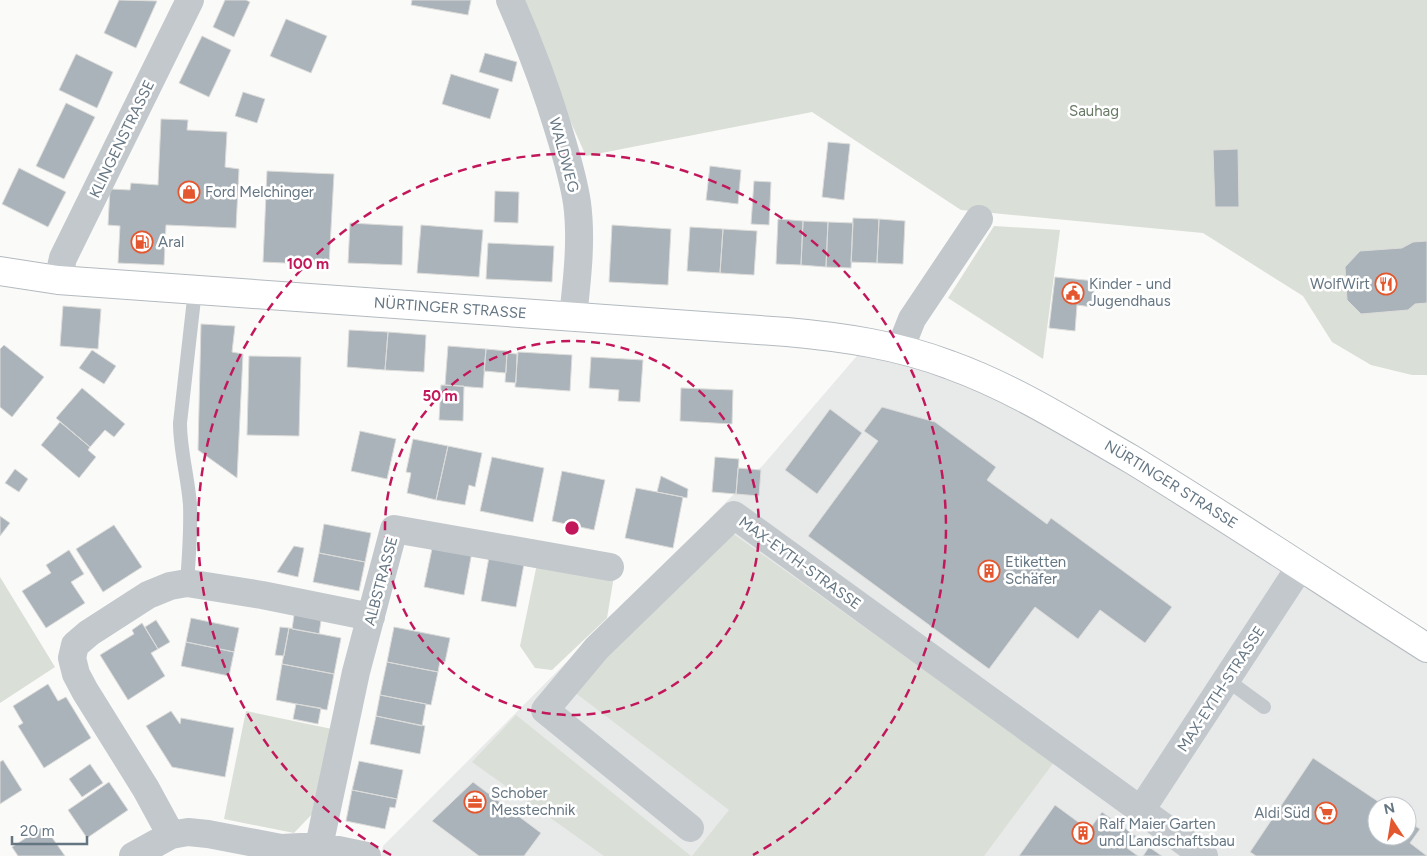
<svg xmlns="http://www.w3.org/2000/svg" width="1427" height="856" font-family="Figtree,sans-serif">
<rect width="100%" height="100%" fill="#fafaf8"/>
<!-- built -->
<path fill="#e8e9e9" fill-rule="evenodd" d="M868 343 949 364 1427 648V856H381L383 846 764 464ZM1377 806H1407V836H1377Z"/>
<!-- green -->
<path fill="#dadfd7" d="M516 0H1427V375H1412L1371 365 1332 342 1303 296 1203 233 961 210 812 112 586 156Z
M994 226 1060 230 1043 359 948 298Z
M732 533 1054 762 984 856H692L729 810 573 691Z
M538 559 614 576 607 618 552 670 535 668 520 646Z
M0 577 55 667 0 703Z
M246 711 332 729 314 812 294 833 224 819Z
M516 715 691 856H604L472 762Z"/>
<!-- building -->
<path fill="#aab3b9" stroke="#dcdcda" d="M119 0 157 1 136 48 104 33Z
M225 0H246L250 2 234 37 213 27Z
M412 0H471L468 15 411 5Z
M286 19 327 36 311 73 270 56Z
M202 36 231 50 209 97 179 83Z
M485 53 517 62 512 82 479 72Z
M76 54 113 72 97 108 59 90Z
M451 74 499 89 490 119 442 104Z
M243 92 265 99 257 123 235 116Z
M66 103 95 117 64 179 36 166Z
M161 119 188 120 187 130 227 132 225 167 239 169 236 228 166 225 164 265 118 263 120 226 108 225 110 189 130 190 131 183 158 185Z
M828 142 850 144 844 200 822 197Z
M1238 149 1239 207H1215L1213 150Z
M710 166 741 170 738 204 706 200Z
M19 168 66 192 48 227 2 204Z
M267 171 334 174 329 265 263 262Z
M754 181 771 182 769 225 751 224Z
M495 191 519 192 518 223 494 222Z
M853 218 879 219 877 263 851 262Z
M778 219 803 221 801 265 776 264Z
M879 219 905 221 903 264 877 263Z
M803 221 828 222 826 267 801 265Z
M828 222 853 223 851 268 826 267Z
M350 223 403 226 402 265 348 263Z
M421 225 483 230 479 277 417 273Z
M612 225 671 229 668 285 609 282Z
M690 227 723 229 720 273 687 271Z
M723 229 757 231 754 275 720 273Z
M1427 241V303L1415 304 1408 310 1361 314 1347 300 1345 267 1360 251 1402 248 1413 242Z
M488 243 554 246 552 282 486 279Z
M1055 277 1095 281 1092 307 1077 305 1075 331 1049 328Z
M63 306 101 309 98 349 60 346Z
M201 324 235 326 232 352 243 354 237 478 198 450Z
M349 330 388 332 385 370 347 367Z
M388 332 426 335 424 372 385 370Z
M4 345 44 377 12 417 0 407V349Z
M448 346 486 349 483 388 445 385Z
M486 349 507 351 506 373 484 371Z
M92 350 116 366 104 384 79 368Z
M518 352 572 355 570 391 515 387Z
M507 353 517 354 516 383 505 382Z
M249 356 301 357 299 436 247 435Z
M591 357 643 360 640 402 618 401 619 390 589 388Z
M441 385 464 386 463 421 439 420Z
M82 388 125 424 114 437 105 430 90 447 56 418Z
M681 388 733 390 732 424 680 421Z
M882 407 935 422 996 467 987 480 1047 524 1051 518 1172 607 1145 643 1100 610 1078 639 1035 607 989 669 808 536 878 441 864 431Z
M830 409 862 433 817 494 785 470Z
M60 422 90 447 88 450 96 457 79 478 41 445Z
M360 431 396 439 387 479 351 471Z
M413 439 448 446 436 500 407 493 411 473 406 472Z
M448 446 482 453 475 487 469 485 465 505 436 500Z
M492 457 544 468 533 522 480 511Z
M715 457 739 459 736 494 712 492Z
M738 468 761 470 759 496 736 494Z
M15 469 28 479 19 492 5 483Z
M562 471 605 480 594 530 552 521Z
M661 476 688 489 687 498 657 492Z
M636 488 683 497 673 548 625 538Z
M0 516 10 523 0 536Z
M324 524 371 533 365 562 319 553Z
M114 525 142 567 103 592 76 549Z
M433 544 472 552 464 595 424 587Z
M294 546 304 548 298 577 277 572Z
M69 550 84 574 71 582 85 603 46 628 22 591 51 573 46 565Z
M319 553 365 562 359 591 313 582Z
M489 557 524 564 516 607 481 601Z
M295 609 322 614 319 634 292 629Z
M191 618 239 628 234 652 186 642Z
M156 620 170 642 158 649 145 627Z
M142 623 158 649 151 653 165 676 128 700 100 655 134 634 132 630Z
M280 627 289 628 284 656 275 655Z
M394 627 450 638 445 662 440 661 438 672 387 662Z
M289 628 341 638 334 674 282 664Z
M186 642 234 652 229 676 181 666Z
M387 662 438 672 431 705 380 695Z
M282 664 334 674 327 710 276 700Z
M48 684 58 701 66 697 91 738 44 768 18 726 23 723 13 706Z
M380 695 426 704 422 726 376 716Z
M296 704 321 708 318 724 293 719Z
M171 711 180 724 181 718 234 728 225 777 172 767 146 726Z
M376 716 425 726 420 754 370 744Z
M1313 758 1385 806H1377V836H1407V821L1420 829 1410 843 1427 856H1256L1250 852Z
M3 760 22 790 0 804V762Z
M359 761 403 770 397 799 352 790Z
M90 764 103 783 82 797 69 779Z
M109 782 128 810 87 838 68 810Z
M473 782 541 833 524 856H479L432 821Z
M352 790 397 799 395 808 390 807 385 829 346 821Z
M1055 805 1089 830 1102 812 1136 836 1127 848 1138 856H1019Z
M44 826 65 856H18L12 847Z
M1149 847 1162 856H1143Z"/>
<g fill="none" stroke-linecap="round" stroke-linejoin="round">
<!-- secondary casing -->
<g stroke="#b3babf" stroke-width="30">
<g id="secondary">
<path id="s1" d="M0 271 58 280 787 332C842 337 898 345 950 365 1014 388 1072 425 1131 459 1231 520 1328 585 1427 648"/>
</g>
</g>
<!-- lane -->
<path stroke="#c3c8cc" stroke-width="14" d="M187 583C189 557 191 531 190 505 188 477 180 451 180 423L195 290
M1227 680 1264 707"/>
<!-- street -->
<path stroke="#c3c8cc" stroke-width="28" d="M510 0C528 41 544 82 557 125 565 151 573 176 577 203 582 240 577 280 573 317
M58 280 63 258 190 0
M900 349 912 319 979 219
M1141 810 1300 567
M690 828 545 710 597 648 734 515 1204 856
M171 835 146 789 85 691 76 674 72 658 75 645 89 633 148 595 170 586 187 583 262 595 371 617
M319 846 356 672 394 529 610 567
M133 856 171 835 188 832 208 834 281 848 319 846 367 856"/>
<!-- secondary -->
<use href="#secondary" stroke="#fff" stroke-width="28"/>
</g>
<!-- distance rings -->
<g fill="none" stroke="#c2185b" stroke-width="2.5" stroke-dasharray="9 6">
<circle cx="572" cy="528" r="187"/>
<path d="M391 855A374 374 0 1 1 753 855"/>
</g>
<!-- icons -->
<defs>
<g id="shop-ring" transform="scale(1.125)"><circle r="9.5" fill="#fff" stroke="#e4572e" stroke-width="1.5"/><path d="M-5-2.5h2.3a2.7 3.5 0 0 1 5.4 0H5L5.5 6h-11ZM-1.5-2.5h3a1.5 2.3 0 0 0-3 0Z" fill="#e4572e"/></g>
<g id="fuel-ring" transform="scale(1.125)"><circle r="9.5" fill="#fff" stroke="#e4572e" stroke-width="1.5"/><path d="M-5.5-6h7V0h2V4h1.3V-2.5L3-4.5l.8-.8L6-3V5H2.5V1h-1V6h-7ZM-4.2-4.7v3.2H.2V-4.7Z" fill="#e4572e"/></g>
<g id="restaurant-ring" transform="scale(1.125)"><circle r="9.5" fill="#fff" stroke="#e4572e" stroke-width="1.5"/><path d="M-5-6h1v4h1v-4h1v4h1v-4h1v5L-1.5 .5V6h-2V.5L-5-1ZM5-6V6H3V1.5H1.5Q1.5-4 5-6Z" fill="#e4572e"/></g>
<g id="civic-ring" transform="scale(1.125)"><circle r="9.5" fill="#fff" stroke="#e4572e" stroke-width="1.5"/><path d="M-.6-6.5H3V-4.5H.6V-3L4-1V1h2V6H-6V1h2V-1L-.6-3ZM-1.2 2.5V6h2.4V2.5Z" fill="#e4572e"/></g>
<g id="building-ring" transform="scale(1.125)"><circle r="9.5" fill="#fff" stroke="#e4572e" stroke-width="1.5"/><path d="M-4-6H4V6H1V3H-1V6H-4ZM-2.5-4.3h1.7v1.8h-1.7ZM.8-4.3h1.7v1.8H.8ZM-2.5-1h1.7V.8h-1.7ZM.8-1h1.7V.8H.8Z" fill="#e4572e"/></g>
<g id="office-ring" transform="scale(1.125)"><circle r="9.5" fill="#fff" stroke="#e4572e" stroke-width="1.5"/><path d="M-6-3h4V-5.5h4V-3h4V5H-6ZM-1-4.5V-3h2v-1.5ZM-6 0V1H6V0Z" fill="#e4572e"/></g>
<g id="supermarket-ring" transform="scale(1.125)"><circle r="9.5" fill="#fff" stroke="#e4572e" stroke-width="1.5"/><path d="M-6-5.5h2.5l.6 2H6L4.5 2H-2.5L-4.4-4H-6ZM-1.5 3.2a1.3 1.3 0 1 0 .1 0ZM3 3.2a1.3 1.3 0 1 0 .1 0Z" fill="#e4572e"/></g>
</defs>
<g fill-rule="evenodd">
<use href="#shop-ring" x="189" y="192"/>
<use href="#fuel-ring" x="142" y="242"/>
<use href="#restaurant-ring" x="1386" y="284"/>
<use href="#civic-ring" x="1073" y="293"/>
<use href="#building-ring" x="989" y="571"/>
<use href="#office-ring" x="475" y="802"/>
<use href="#supermarket-ring" x="1326" y="813"/>
<use href="#building-ring" x="1083" y="833"/>
</g>
<g text-anchor="middle" stroke-width="5" stroke-linejoin="round" paint-order="stroke">
<!-- park labels -->
<g font-size="15" fill="#687a64" stroke="#fff">
<text x="1094" y="116">Sauhag</text>
</g>
<!-- street labels -->
<g font-size="15" fill="#657683" stroke="#fff">
<text transform="translate(122 139) rotate(-64)" y="5">KLINGENSTRASSE</text>
<text transform="translate(564 155) rotate(75)" y="5">WALDWEG</text>
<text dy="5" stroke="none"><textPath href="#s1" startOffset="452">NÜRTINGER STRASSE</textPath></text>
<text dy="5" stroke="none"><textPath href="#s1" startOffset="1208">NÜRTINGER STRASSE</textPath></text>
<text transform="translate(800 563) rotate(36)" y="5">MAX-EYTH-STRASSE</text>
<text transform="translate(381 581) rotate(-75)" y="5">ALBSTRASSE</text>
<text transform="translate(1221 689) rotate(-57)" y="5">MAX-EYTH-STRASSE</text>
</g>
<!-- poi labels -->
<g font-size="15" fill="#657683" stroke="#fff" text-anchor="start">
<text x="205" y="197">Ford Melchinger</text>
<text x="158" y="247">Aral</text>
<text x="1089" y="289">Kinder - und<tspan x="1089" dy="17">Jugendhaus</tspan></text>
<text x="1370" y="289" text-anchor="end">WolfWirt</text>
<text x="1005" y="567">Etiketten<tspan x="1005" dy="17">Schäfer</tspan></text>
<text x="491" y="798">Schober<tspan x="491" dy="17">Messtechnik</tspan></text>
<text x="1310" y="818" text-anchor="end">Aldi Süd</text>
<text x="1099" y="829">Ralf Maier Garten<tspan x="1099" dy="17">und Landschaftsbau</tspan></text>
</g>
</g>
<circle cx="572" cy="528" r="8" fill="#c2185b" stroke="#fff" stroke-width="2.5"/>
<g font-size="15" text-anchor="middle" font-weight="bold" fill="#c2185b" stroke="#fff" stroke-width="5" stroke-linejoin="round" paint-order="stroke">
<text x="308" y="269">100 m</text>
<text x="440" y="401">50 m</text>
</g>
<!-- north arrow -->
<g transform="translate(1392 821) rotate(348)"><circle r="24" fill="#ffffff" stroke="#c1c8cd"/>
<path d="M0-4L9 19L0 12L-9 19Z" fill="#e4572e"/>
<text y="-8" font-size="14" font-weight="bold" text-anchor="middle" fill="#657683">N</text>
</g>
<!-- scale -->
<path d="M12 836v8h75v-8" fill="none" stroke="#657683" stroke-width="2.5"/>
<text x="20" y="836" font-size="15" fill="#657683" stroke="#ffffff" stroke-width="4" paint-order="stroke">20 m</text>
</svg>
